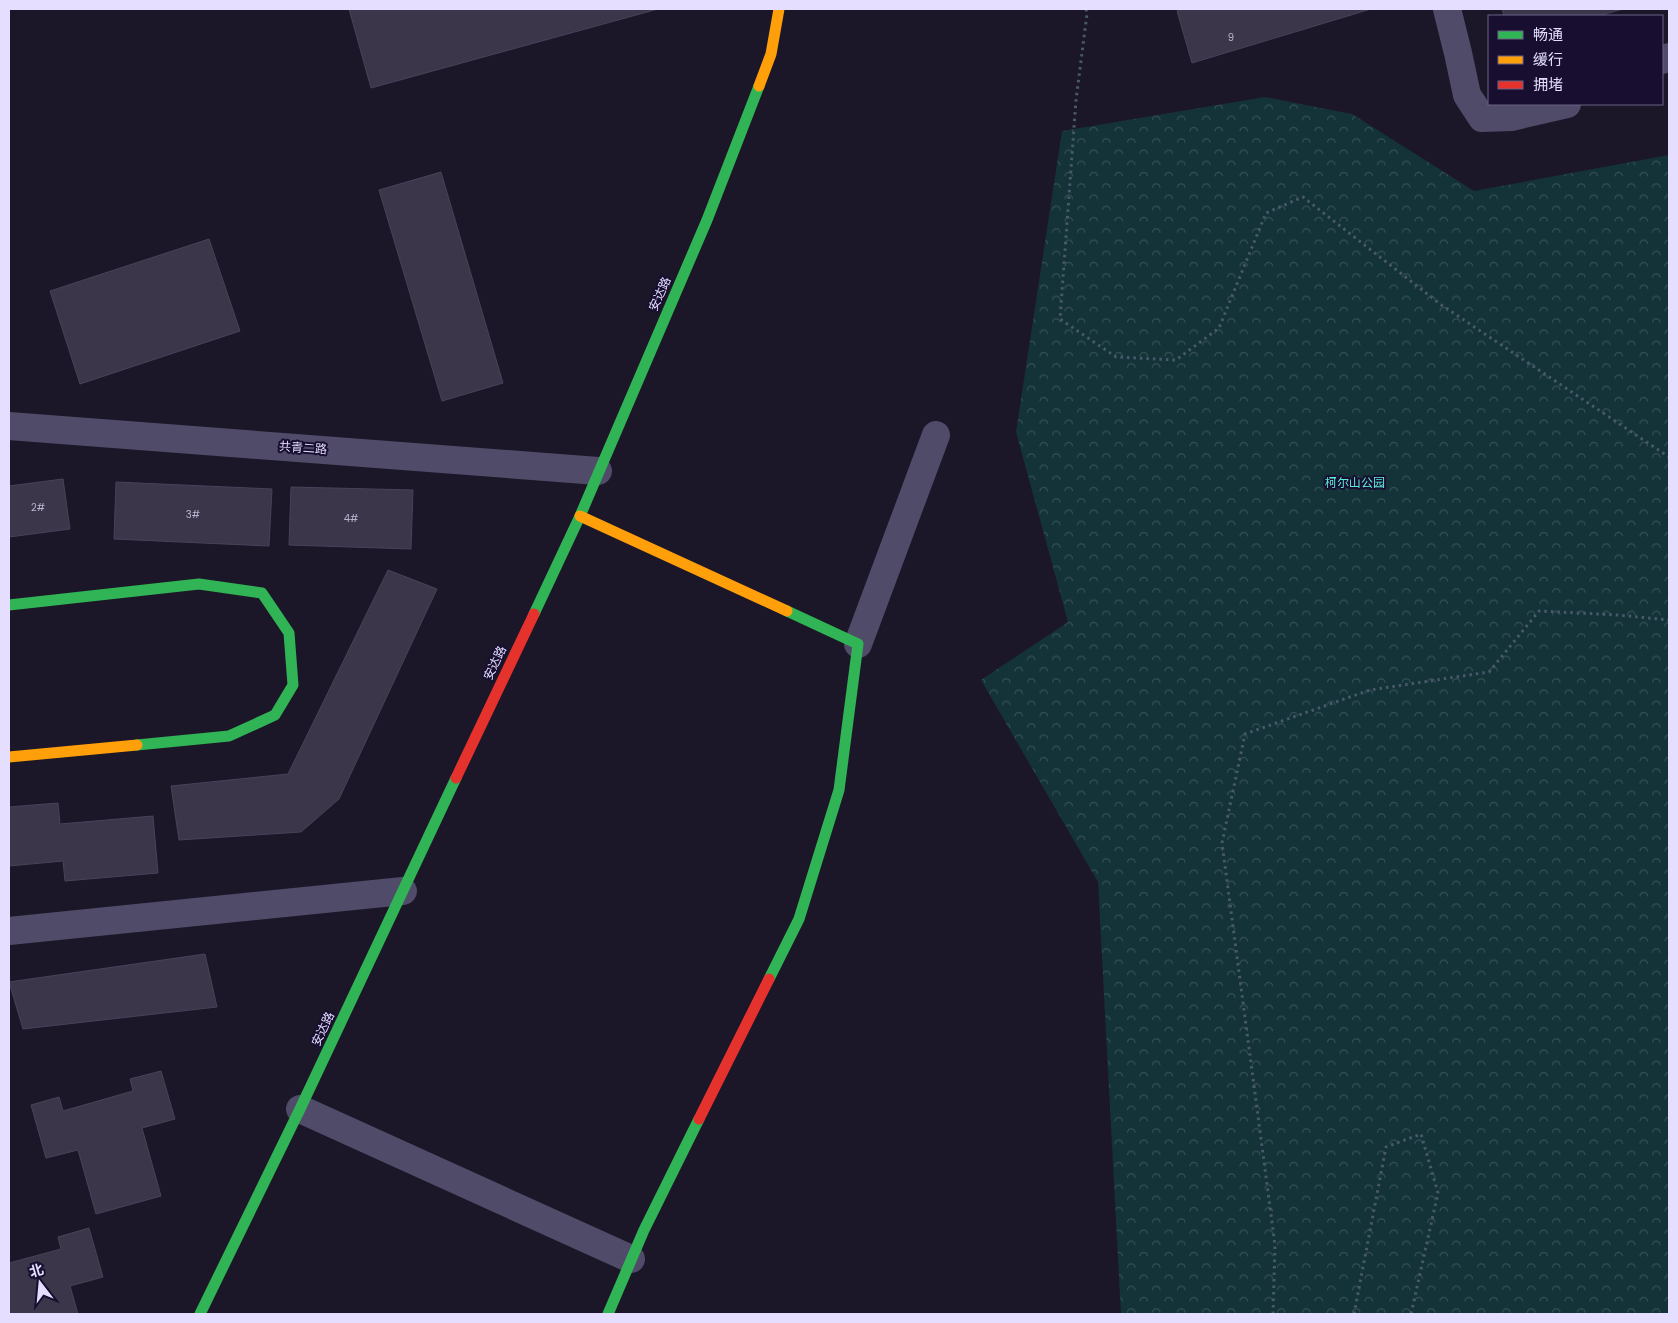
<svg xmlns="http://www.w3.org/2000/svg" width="1678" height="1323" font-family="Poppins,'Noto Sans SC',sans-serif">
<defs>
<pattern id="park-crowns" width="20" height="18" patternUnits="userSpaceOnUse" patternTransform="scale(1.25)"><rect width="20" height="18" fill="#133338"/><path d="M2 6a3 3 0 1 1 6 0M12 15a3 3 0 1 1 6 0" fill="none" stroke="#355056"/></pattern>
</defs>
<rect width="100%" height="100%" fill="#1c1728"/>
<!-- park -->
<path fill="url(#park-crowns)" d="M1265 97 1352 114 1474 191 1669 155V1314H1121L1098 882 981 680 1068 622 1016 432 1062 131Z"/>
<!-- building -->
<path fill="#3b3649" stroke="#49425b" d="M349 9H658L371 88Z
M1185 9H1371L1192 63 1177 11Z
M1502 9H1623L1598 16H1504Z
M441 172 503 383 442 401 379 190Z
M209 239 240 331 80 384 50 291Z
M63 479 70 529 9 537V486Z
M116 482 272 489 269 546 114 539Z
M291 487 413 490 411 549 289 545Z
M388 570 437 589 339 799 301 832 179 840 171 786 288 774Z
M58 803 60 824 153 816 158 873 65 881 63 861 9 866V807Z
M205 954 217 1007 23 1029 9 982Z
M161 1071 175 1119 142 1128 161 1196 96 1214 78 1150 46 1158 31 1105 59 1097 63 1111 133 1091 130 1079Z
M89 1228 103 1277 70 1286 78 1314H9V1263L61 1249 58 1237Z"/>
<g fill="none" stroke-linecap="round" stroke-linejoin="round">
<!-- path -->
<path stroke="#4a586b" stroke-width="3" stroke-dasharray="2.5 4" stroke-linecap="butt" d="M1086 9 1087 14 1076 100 1060 319 1116 357 1176 360 1219 328 1266 213 1303 197 1440 304 1669 457
M1273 1314 1275 1245 1222 843 1245 734 1370 690 1489 672 1539 611 1618 615 1669 620
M1354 1314 1386 1147 1421 1134 1438 1193 1411 1314"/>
<!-- street -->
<path stroke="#504b69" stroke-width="28" d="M1447 9 1458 53 1467 95 1482 118 1511 117 1567 104
M1662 60 1669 57
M9 426 598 471
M858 644 936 435
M9 931 403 891
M300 1109 631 1259"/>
<!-- fast -->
<path stroke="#30b455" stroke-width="11" d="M9 605 199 584 262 593 289 633 293 685 275 715 229 736 137 745
M534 614 580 516 707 220 759 86
M769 979 799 919 839 790 858 644 787 611
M200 1314 300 1109 456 778
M608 1314 644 1230 699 1119"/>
<!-- slow -->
<path stroke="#ff9f0a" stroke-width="11" d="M759 86 771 54 779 9
M580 516 787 611
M9 757 137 745"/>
<!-- jam -->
<path stroke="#e5322d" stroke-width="11" d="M456 778 534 614
M699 1119 769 979"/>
</g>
<g text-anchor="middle" stroke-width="4" stroke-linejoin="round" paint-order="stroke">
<!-- number labels -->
<g font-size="10" fill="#bab4d2">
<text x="1231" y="41">9</text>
<text x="38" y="511">2#</text>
<text x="193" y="518">3#</text>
<text x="351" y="522">4#</text>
</g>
<!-- street labels -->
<g font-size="12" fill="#e5deff" stroke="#180f30">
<text transform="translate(660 294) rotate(-66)" y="4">安达路</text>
<text transform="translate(303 448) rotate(4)" y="4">共青二路</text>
<text transform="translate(495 663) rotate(-65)" y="4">安达路</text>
<text transform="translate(323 1029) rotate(-65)" y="4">安达路</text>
</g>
<!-- park labels -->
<g font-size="12" fill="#5decd8" stroke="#180f30">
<text x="1355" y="487">柯尔山公园</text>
</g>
</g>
<!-- border -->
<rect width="1678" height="1323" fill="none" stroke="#e5deff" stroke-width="20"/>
<!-- legend -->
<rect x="1488" y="15" width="175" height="90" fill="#180f30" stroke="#6a6283"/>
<rect x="1498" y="31" width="25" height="8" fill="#30b455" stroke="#6a6283"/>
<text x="1533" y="40" font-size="15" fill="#e5deff">畅通</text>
<rect x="1498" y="56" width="25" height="8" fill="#ff9f0a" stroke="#6a6283"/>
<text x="1533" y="65" font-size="15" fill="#e5deff">缓行</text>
<rect x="1498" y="81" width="25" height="8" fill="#e5322d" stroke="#6a6283"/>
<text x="1533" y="90" font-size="15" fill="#e5deff">拥堵</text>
<!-- north arrow -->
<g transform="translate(40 1283) rotate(344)" stroke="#180f30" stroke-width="4" paint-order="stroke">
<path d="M0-4L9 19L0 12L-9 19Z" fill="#e5deff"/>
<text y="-8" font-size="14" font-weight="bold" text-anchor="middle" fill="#e5deff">北</text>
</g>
</svg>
